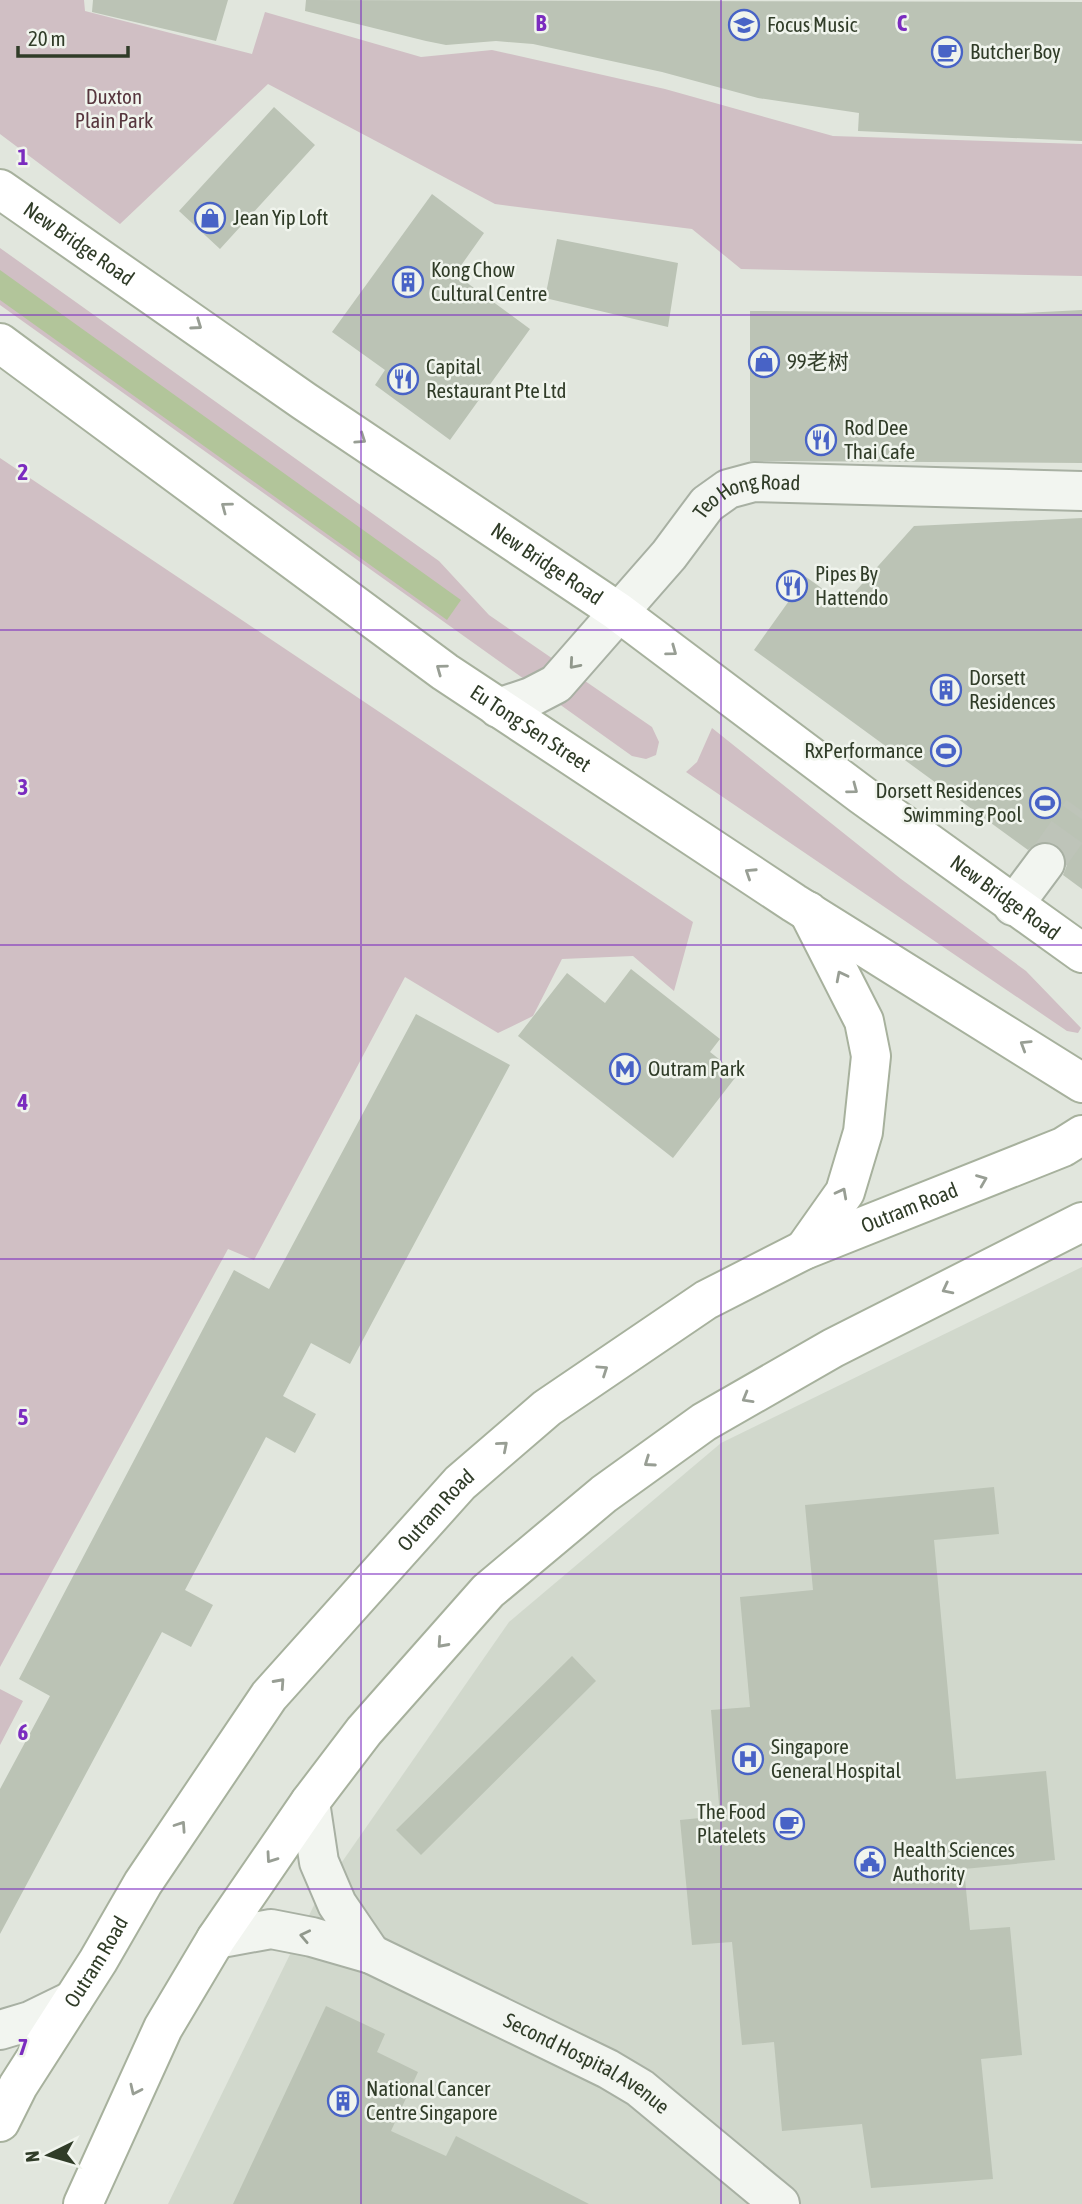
<svg xmlns="http://www.w3.org/2000/svg" width="1082" height="2204" font-family="'Asap Condensed','Noto Sans SC',sans-serif">
<rect width="100%" height="100%" fill="#e1e6dd"/>
<!-- built -->
<path fill="#d1d8cc" d="M1082 1267V2204H168L319 1895 509 1622 721 1443Z"/>
<!-- green -->
<path fill="#d0bfc4" d="M0 0H84L85 11 252 54 265 12 421 57 492 50 665 89 833 136 1082 144V276L741 269 692 229 495 204 268 84 120 224 0 134Z
M0 248 439 561 489 615 652 727 659 742 656 755 646 759 632 756 0 305Z
M0 458 693 922 674 991 633 956 562 959 533 1016 498 1033 405 977 254 1260 228 1249 0 1667Z
M712 728 901 879 1026 971 1081 1028 1078 1033 1067 1031 686 772 697 762Z
M0 1689 23 1701 0 1745Z"/>
<!-- water -->
<path fill="#b2c59a" d="M0 270 461 600 447 620 0 300Z"/>
<!-- building -->
<path fill="#bbc3b5" d="M93 0H228L216 41 92 12Z
M306 0 1082 2V141L858 131 859 113 758 98 662 72 533 44 496 41 446 45 426 41 305 11Z
M274 107 315 145 220 249 179 211Z
M432 194 484 233 455 274 530 329 450 440 375 385 385 370 332 332Z
M557 239 678 263 668 327 545 298Z
M1082 310V463L750 461V311L1023 313Z
M1082 518V889L1063 875 1067 865 1065 855 1057 845 1047 841 1037 843 1028 850 754 650 806 577 844 604 914 526Z
M631 969 720 1039 710 1052 738 1074 673 1158 518 1036 567 973 605 1003Z
M416 1014 510 1065 350 1364 311 1343 283 1396 316 1414 295 1453 266 1437 185 1590 213 1605 191 1647 162 1632 0 1934V1789L50 1696 19 1679 234 1270 269 1289Z
M994 1487 999 1534 934 1540 956 1779 1046 1771 1055 1860 964 1869 970 1930 1010 1927 1022 2055 981 2059 993 2179 871 2188 862 2124 782 2131 774 2042 742 2045 732 1942 692 1945 680 1820 720 1816 711 1710 750 1707 740 1597 813 1590 805 1505Z
M572 1656 596 1681 421 1855 396 1830Z
M326 2006 385 2034 377 2052 418 2072 391 2131 446 2156 456 2136 589 2204H233Z"/>
<g fill="none" stroke-linecap="round" stroke-linejoin="round">
<!-- minor-tunnel -->
<path stroke="#bec4b9" stroke-width="38" stroke-dasharray="38 19" stroke-linecap="butt" d="M1045 863 1082 811"/>
<!-- minor casing -->
<g stroke="#a8b0a3" stroke-width="42">
<g id="minor">
<path id="s1" d="M498 708 531 697 556 684 669 555 707 504 728 489 754 482 1082 491"/>
<path d="M1013 906 1045 863"/>
<path d="M310 1802 319 1862 337 1904 371 1954"/>
<path id="s2" d="M216 1939 271 1929 312 1937 371 1954 608 2069 640 2088 780 2204"/>
<path d="M0 2030 30 2021 73 2000"/>
</g>
</g>
<!-- major casing -->
<g stroke="#a7b19d" stroke-width="42">
<g id="major">
<path id="s3" d="M0 189 304 401 617 611 862 795 1082 953"/>
<path id="s4" d="M0 343 445 672 794 903 1082 1083"/>
<path d="M804 1250 845 1192 863 1132 871 1056 864 1021 808 911"/>
<path id="s5" d="M0 2122 18 2086 98 1961 143 1883 269 1696 460 1483 547 1408 706 1300 804 1250 1063 1147 1082 1135"/>
<path d="M83 2204 163 2028 216 1939 310 1802 364 1731 488 1591 604 1494 704 1422 833 1348 1082 1222"/>
</g>
</g>
<!-- minor -->
<use href="#minor" stroke="#f2f5f0" stroke-width="38"/>
<!-- major -->
<use href="#major" stroke="#fff" stroke-width="38"/>
</g>
<!-- one-way arrows -->
<defs><path id="oneway-chevron" d="M-2-3.5L2.5 0L-2 3.5" fill="none" stroke-width="1.6" stroke-linecap="round" stroke-linejoin="round" transform="scale(1.75)"/></defs>
<g stroke="#989e94">
<use href="#oneway-chevron" transform="translate(197 325) rotate(35)"/>
<use href="#oneway-chevron" transform="translate(361 439) rotate(34)"/>
<use href="#oneway-chevron" transform="translate(226 507) rotate(-143)"/>
<use href="#oneway-chevron" transform="translate(672 651) rotate(36)"/>
<use href="#oneway-chevron" transform="translate(441 669) rotate(-144)"/>
<use href="#oneway-chevron" transform="translate(853 789) rotate(37)"/>
<use href="#oneway-chevron" transform="translate(750 873) rotate(-147)"/>
<use href="#oneway-chevron" transform="translate(841 976) rotate(-117)"/>
<use href="#oneway-chevron" transform="translate(1025 1045) rotate(-148)"/>
<use href="#oneway-chevron" transform="translate(982 1180) rotate(-22)"/>
<use href="#oneway-chevron" transform="translate(842 1193) rotate(-62)"/>
<use href="#oneway-chevron" transform="translate(947 1289) rotate(153)"/>
<use href="#oneway-chevron" transform="translate(603 1370) rotate(-34)"/>
<use href="#oneway-chevron" transform="translate(747 1398) rotate(150)"/>
<use href="#oneway-chevron" transform="translate(503 1446) rotate(-41)"/>
<use href="#oneway-chevron" transform="translate(649 1462) rotate(145)"/>
<use href="#oneway-chevron" transform="translate(442 1643) rotate(132)"/>
<use href="#oneway-chevron" transform="translate(280 1683) rotate(-48)"/>
<use href="#oneway-chevron" transform="translate(181 1826) rotate(-56)"/>
<use href="#oneway-chevron" transform="translate(271 1858) rotate(125)"/>
<use href="#oneway-chevron" transform="translate(135 2090) rotate(115)"/>
</g>
<g stroke="#91988c">
<use href="#oneway-chevron" transform="translate(574 664) rotate(131)"/>
<use href="#oneway-chevron" transform="translate(305 1936) rotate(-168)"/>
</g>
<!-- grid -->
<path fill="none" stroke="#7b2cbf" stroke-width="2" stroke-opacity="0.55" d="M361 0V2204M721 0V2204M0 315H1082M0 630H1082M0 945H1082M0 1259H1082M0 1574H1082M0 1889H1082"/>
<!-- icons -->
<defs>
<g id="school-ring" transform="scale(1.575)"><circle r="9.5" fill="#f0f4ed" stroke="#4863c6" stroke-width="1.5"/><path d="M0-5L7-2L0 1L-7-2ZM-4 1L0 2.5L4 1V4Q0 6-4 4Z" fill="#4863c6"/></g>
<g id="cafe-ring" transform="scale(1.575)"><circle r="9.5" fill="#f0f4ed" stroke="#4863c6" stroke-width="1.5"/><path d="M-5.5-4.5H6V0H3Q3 3.5 0 3.5H-2.5Q-5.5 3.5-5.5 0ZM3-3.2v2h1.7v-2ZM-6 4.5H4V6H-6Z" fill="#4863c6"/></g>
<g id="shop-ring" transform="scale(1.575)"><circle r="9.5" fill="#f0f4ed" stroke="#4863c6" stroke-width="1.5"/><path d="M-5-2.5h2.3a2.7 3.5 0 0 1 5.4 0H5L5.5 6h-11ZM-1.5-2.5h3a1.5 2.3 0 0 0-3 0Z" fill="#4863c6"/></g>
<g id="building-ring" transform="scale(1.575)"><circle r="9.5" fill="#f0f4ed" stroke="#4863c6" stroke-width="1.5"/><path d="M-4-6H4V6H1V3H-1V6H-4ZM-2.5-4.3h1.7v1.8h-1.7ZM.8-4.3h1.7v1.8H.8ZM-2.5-1h1.7V.8h-1.7ZM.8-1h1.7V.8H.8Z" fill="#4863c6"/></g>
<g id="restaurant-ring" transform="scale(1.575)"><circle r="9.5" fill="#f0f4ed" stroke="#4863c6" stroke-width="1.5"/><path d="M-5-6h1v4h1v-4h1v4h1v-4h1v5L-1.5 .5V6h-2V.5L-5-1ZM5-6V6H3V1.5H1.5Q1.5-4 5-6Z" fill="#4863c6"/></g>
<g id="stadium-ring" transform="scale(1.575)"><circle r="9.5" fill="#f0f4ed" stroke="#4863c6" stroke-width="1.5"/><path d="M0-5a6.5 5 0 1 0 0 10a6.5 5 0 1 0 0-10ZM-3.5-1.8h7v3.6h-7Z" fill="#4863c6"/></g>
<g id="metro-ring" transform="scale(1.575)"><circle r="9.5" fill="#f0f4ed" stroke="#4863c6" stroke-width="1.5"/><path d="M-5.5 5V-5H-3L0 0L3-5H5.5V5H3V-.5L0 4L-3-.5V5Z" fill="#4863c6"/></g>
<g id="hospital-ring" transform="scale(1.575)"><circle r="9.5" fill="#f0f4ed" stroke="#4863c6" stroke-width="1.5"/><path d="M-5-5h3v3.5h4V-5h3V5h-3V1.5h-4V5h-3Z" fill="#4863c6"/></g>
<g id="civic-ring" transform="scale(1.575)"><circle r="9.5" fill="#f0f4ed" stroke="#4863c6" stroke-width="1.5"/><path d="M-.6-6.5H3V-4.5H.6V-3L4-1V1h2V6H-6V1h2V-1L-.6-3ZM-1.2 2.5V6h2.4V2.5Z" fill="#4863c6"/></g>
</defs>
<g fill-rule="evenodd">
<use href="#school-ring" x="744" y="25"/>
<use href="#cafe-ring" x="947" y="52"/>
<use href="#shop-ring" x="210" y="218"/>
<use href="#building-ring" x="408" y="282"/>
<use href="#shop-ring" x="764" y="362"/>
<use href="#restaurant-ring" x="403" y="379"/>
<use href="#restaurant-ring" x="821" y="440"/>
<use href="#restaurant-ring" x="792" y="586"/>
<use href="#building-ring" x="946" y="690"/>
<use href="#stadium-ring" x="946" y="751"/>
<use href="#stadium-ring" x="1045" y="803"/>
<use href="#metro-ring" x="625" y="1069"/>
<use href="#hospital-ring" x="748" y="1759"/>
<use href="#cafe-ring" x="789" y="1824"/>
<use href="#civic-ring" x="870" y="1862"/>
<use href="#building-ring" x="343" y="2101"/>
</g>
<g text-anchor="middle" stroke-width="5" stroke-linejoin="round" paint-order="stroke">
<!-- poi labels -->
<g font-size="21" fill="#303c28" stroke="#f0f4ed" text-anchor="start">
<text x="767" y="32">Focus Music</text>
<text x="970" y="59">Butcher Boy</text>
<text x="233" y="225">Jean Yip Loft</text>
<text x="431" y="277">Kong Chow<tspan x="431" dy="24">Cultural Centre</tspan></text>
<text x="787" y="369">99老树</text>
<text x="426" y="374">Capital<tspan x="426" dy="24">Restaurant Pte Ltd</tspan></text>
<text x="844" y="435">Rod Dee<tspan x="844" dy="24">Thai Cafe</tspan></text>
<text x="815" y="581">Pipes By<tspan x="815" dy="24">Hattendo</tspan></text>
<text x="969" y="685">Dorsett<tspan x="969" dy="24">Residences</tspan></text>
<text x="923" y="758" text-anchor="end">RxPerformance</text>
<text x="1022" y="798" text-anchor="end">Dorsett Residences<tspan x="1022" dy="24">Swimming Pool</tspan></text>
<text x="648" y="1076">Outram Park</text>
<text x="771" y="1754">Singapore<tspan x="771" dy="24">General Hospital</tspan></text>
<text x="766" y="1819" text-anchor="end">The Food<tspan x="766" dy="24">Platelets</tspan></text>
<text x="893" y="1857">Health Sciences<tspan x="893" dy="24">Authority</tspan></text>
<text x="366" y="2096">National Cancer<tspan x="366" dy="24">Centre Singapore</tspan></text>
</g>
<!-- park labels -->
<g font-size="21" fill="#57363e" stroke="#f0f4ed">
<text x="114" y="104">Duxton<tspan x="114" dy="24">Plain Park</tspan></text>
</g>
<!-- street labels -->
<g font-size="21" fill="#303c28" stroke="#f0f4ed">
<text dy="7" stroke="none"><textPath href="#s3" startOffset="96">New Bridge Road</textPath></text>
<text dy="7" stroke="none"><textPath href="#s1" startOffset="340">Teo Hong Road</textPath></text>
<text dy="7" stroke="none"><textPath href="#s3" startOffset="663">New Bridge Road</textPath></text>
<text dy="7" stroke="none"><textPath href="#s4" startOffset="656">Eu Tong Sen Street</textPath></text>
<text dy="7" stroke="none"><textPath href="#s3" startOffset="1230">New Bridge Road</textPath></text>
<text dy="7" stroke="none"><textPath href="#s5" startOffset="1321">Outram Road</textPath></text>
<text dy="7" stroke="none"><textPath href="#s5" startOffset="754">Outram Road</textPath></text>
<text dy="7" stroke="none"><textPath href="#s5" startOffset="187">Outram Road</textPath></text>
<text dy="7" stroke="none"><textPath href="#s2" startOffset="401">Second Hospital Avenue</textPath></text>
</g>
</g>
<g font-size="23" text-anchor="middle" font-weight="bold" fill="#7b2cbf" stroke="#f0f4ed" stroke-width="5" stroke-linejoin="round" paint-order="stroke">
<text x="541" y="31">B</text>
<text x="902" y="31">C</text>
<text x="23" y="165">1</text>
<text x="23" y="480">2</text>
<text x="23" y="795">3</text>
<text x="23" y="1110">4</text>
<text x="23" y="1425">5</text>
<text x="23" y="1740">6</text>
<text x="23" y="2055">7</text>
</g>
<!-- north arrow -->
<g transform="translate(49 2155) rotate(265)" stroke="#f0f4ed" stroke-width="5" paint-order="stroke">
<path d="M0-5L12 26L0 18L-12 26Z" fill="#303c28"/>
<text y="-10" font-size="19" font-weight="bold" text-anchor="middle" fill="#303c28">N</text>
</g>
<!-- scale -->
<path d="M18 46v10h110v-10" fill="none" stroke="#303c28" stroke-width="3.5"/>
<text x="28" y="46" font-size="21" fill="#303c28" stroke="#f0f4ed" stroke-width="5" paint-order="stroke">20 m</text>
</svg>
